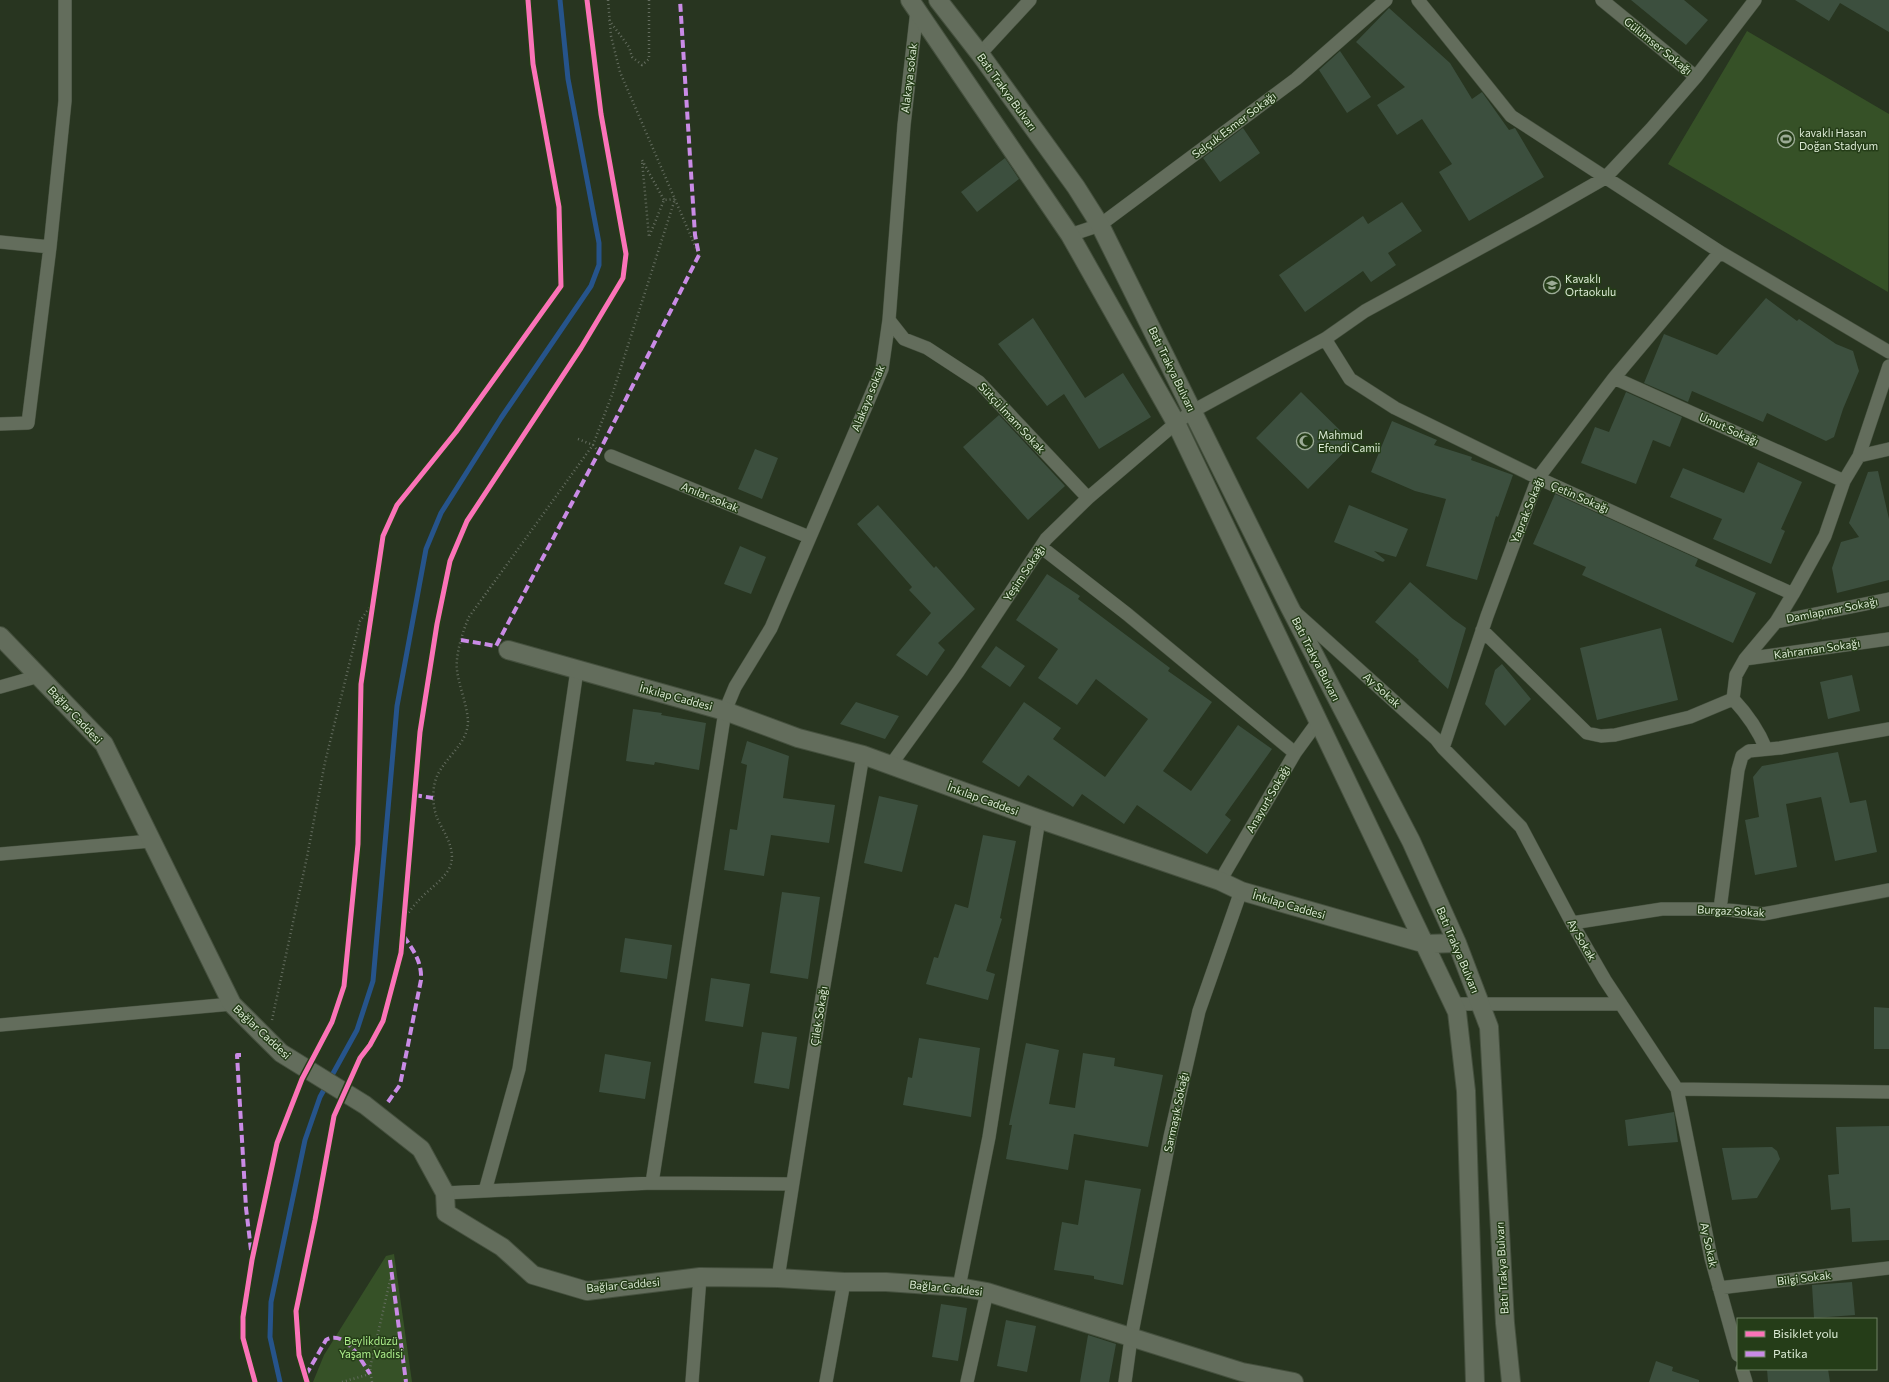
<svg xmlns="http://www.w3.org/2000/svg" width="1889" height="1382" font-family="Commissioner,sans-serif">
<rect width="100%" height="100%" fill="#283520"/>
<!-- green -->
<path fill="#365127" d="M1747 31 1889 114 1888 292 1668 164Z
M394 1254 412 1382H313L324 1355 386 1256Z"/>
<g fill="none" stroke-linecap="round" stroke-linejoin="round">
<!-- stream -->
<path stroke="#26548b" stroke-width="5" d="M280 1382 270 1337 271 1302 305 1140 320 1097 357 1030 373 981 397 706 426 549 441 513 501 418 591 286 599 265V243L568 79 560 0"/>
</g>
<!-- building -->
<path fill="#3c4f3e" d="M1631 0H1684L1708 20 1686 45Z
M1795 0H1889V32L1840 3 1829 21Z
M1389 8 1450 63 1472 99 1482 92 1509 130 1515 128 1544 177 1469 221 1439 172 1452 164 1422 119 1397 135 1377 105 1405 87 1356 42Z
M1340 51 1371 97 1347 113 1319 70Z
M1243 128 1260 153 1220 182 1203 158Z
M1005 158 1019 179 977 212 961 192Z
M1402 202 1422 231 1388 253 1396 265 1371 282 1363 271 1305 312 1279 275 1363 216 1368 224Z
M1766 298 1797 321 1799 319 1836 344 1853 351 1859 371 1843 409 1834 437 1826 441 1767 413 1763 422 1692 391 1688 402 1644 383 1664 334 1717 355Z
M1033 318 1085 398 1123 373 1151 417 1099 449 1064 394 1047 406 998 344Z
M1301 392 1353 443 1308 489 1256 438Z
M1626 392 1682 417 1670 447 1653 440 1636 484 1581 463 1595 427 1609 432Z
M999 415 1065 486 1028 520 963 447Z
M1392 421 1437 440 1434 445 1472 457 1471 460 1513 475 1498 517 1496 516 1477 580 1426 566 1446 499 1415 491 1371 472Z
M755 449 778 458 762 499 738 489Z
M1758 462 1802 482 1781 529 1785 531 1771 564 1713 539 1722 519 1670 497 1683 468 1744 493Z
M1878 471 1889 519V580L1837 593 1832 568 1841 542 1859 537 1849 523 1868 472Z
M1555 494 1698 559 1695 566 1756 593 1733 643 1582 575 1586 567 1533 544Z
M878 505 934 568 936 566 975 609 938 643 945 650 927 676 896 655 931 613 909 590 912 587 857 524Z
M1349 505 1408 529 1396 557 1374 551 1385 560 1383 562 1334 542Z
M740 546 766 557 751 594 724 584Z
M1047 574 1080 596 1078 599 1170 668 1168 671 1212 702 1163 771 1191 791 1238 725 1272 749 1225 815 1231 820 1207 854 1137 805 1124 824 1082 794 1073 807 1028 775 1019 787 982 762 1024 702 1061 728 1053 739 1105 777 1148 719 1096 679 1077 705 1038 678 1058 649 1016 620Z
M1410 582 1453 619 1466 628 1448 689 1418 661 1419 660 1375 622Z
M1661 628 1678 700 1597 720 1580 648Z
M996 646 1025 666 1010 687 981 667Z
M1502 664 1531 699 1505 726 1485 704 1495 670Z
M1852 675 1860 711 1828 719 1820 682Z
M856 702 899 716 885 739 840 724Z
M633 709 662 713 661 715 706 723 699 770 655 762 654 765 626 761Z
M747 741 789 756 783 798 835 805 829 843 771 835 764 876 724 870 730 829 737 830 747 765 741 763Z
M1838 752 1850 803 1866 800 1877 852 1835 861 1821 797 1786 804 1797 867 1755 875 1745 820 1759 817 1753 777 1762 766Z
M879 796 918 805 902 872 864 863Z
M983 835 1016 841 1000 918 1002 919 986 971 995 974 988 1000 926 984 934 957 938 958 955 904 968 908Z
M782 892 820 897 808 979 770 973Z
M625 938 672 945 667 979 620 972Z
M711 978 750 984 743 1027 705 1021Z
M1874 1007 1889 1008V1049H1874Z
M762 1032 797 1037 789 1089 754 1083Z
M919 1038 980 1048 971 1117 903 1105 908 1077 912 1078Z
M1026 1043 1059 1050 1049 1104 1075 1108 1083 1053 1115 1058 1114 1066 1163 1075 1148 1147 1074 1134 1068 1170 1006 1159 1012 1125H1009Z
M605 1054 651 1062 645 1099 599 1092Z
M1674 1112 1678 1142 1628 1146 1625 1120Z
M1889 1126V1240L1852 1242 1850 1208 1831 1210 1828 1175 1839 1174 1836 1127Z
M1772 1147 1777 1151 1780 1159 1757 1198 1732 1200 1722 1148Z
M1085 1180 1141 1189 1123 1285 1094 1279V1276L1054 1270 1062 1222 1078 1225Z
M1852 1282 1855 1315 1814 1318 1812 1285Z
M941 1304 967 1308 958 1361 932 1357Z
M1006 1320 1036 1326 1027 1372 997 1366Z
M1088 1335 1116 1344 1109 1382H1080Z
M1656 1361 1673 1367 1672 1371 1699 1380V1382H1649Z
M1767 1369H1828L1830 1382H1768Z"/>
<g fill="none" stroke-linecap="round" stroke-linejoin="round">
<!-- street casing -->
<g stroke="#45503e" stroke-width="14">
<path id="street" d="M1418 0 1511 116 1720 252 1889 352
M1602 0 1696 77
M980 54 1030 0
M1070 235 1100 225 1296 79 1386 0
M0 242 50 247
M889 320 904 339 927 348 979 382 1088 498
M1325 339 1350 379 1395 408 1538 478 1793 594
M1614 378 1844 481
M0 424 28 423 50 247 65 101V0
M611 456 809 537
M1859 456 1889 449
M1041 547 1127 614 1295 753
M1295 612 1436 739 1443 748 1521 827 1572 923 1605 980 1677 1089 1711 1258 1738 1355
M1776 622 1889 599
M1482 630 1587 733 1601 736 1615 735 1690 717 1733 699
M1745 659 1889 639
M0 687 39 676
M1443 748 1487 616 1538 478 1614 378 1720 252
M1766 749C1758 729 1748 715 1733 699L1736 675 1745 659 1776 622 1793 594 1825 536 1844 481 1859 456 1889 366
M890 766 958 672 1046 539 1088 498 1176 423 1193 411 1325 339 1365 311 1535 218 1605 178 1651 129 1696 77 1755 0
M0 854 151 841
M1220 881 1295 753 1319 720
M1720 909 1738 770 1742 756 1749 751 1780 748 1889 729
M1572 923 1662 909H1720L1763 914 1889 890
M1454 1004H1621
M0 1025 232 1004
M1677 1089 1889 1092
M652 1183 725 711 735 687 771 628 882 369 889 320 904 125 917 10
M485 1191 519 1069 577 670
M445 1193 652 1183 792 1184
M778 1278 822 997 863 755
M959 1287 989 1137 1039 819
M1719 1288 1889 1268
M1742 1369 1746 1382
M692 1382 700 1277
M826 1382 844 1282
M967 1382 987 1292
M1125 1382 1131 1338 1170 1137 1199 1011 1241 891"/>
</g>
<!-- secondary casing -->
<g stroke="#45503e" stroke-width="20">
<path id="secondary" d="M910 0 1070 235 1176 423 1457 1012 1466 1091 1475 1382
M938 0 980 54 1076 187 1100 225 1289 606 1411 841 1457 943 1489 1027 1505 1323 1511 1382
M0 636 104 744 232 1004 281 1053 365 1105 421 1149 445 1193 446 1213 502 1247 533 1275 587 1291 700 1277 778 1278 844 1282H886L959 1287 987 1292 1242 1372 1294 1382
M508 650 725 711 798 738 863 755 1039 819 1220 881 1241 891 1426 944 1457 943"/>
</g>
<!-- path -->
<path stroke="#646d5f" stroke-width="2.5" stroke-dasharray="1 3" stroke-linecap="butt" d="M608 0 611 36 620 72 699 255
M609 20 629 47 632 57 642 65 649 59V0
M578 439 593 445 598 451
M404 919C409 912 414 905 419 900 429 889 441 882 449 869 458 851 444 833 437 818 433 807 432 793 435 782 441 759 468 746 468 721 467 704 459 687 457 670 455 656 463 630 469 617L593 445 613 392 675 199 664 200 649 237 642 160 664 200
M272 1020 307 857 325 762 360 621 372 604
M342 1382 370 1374
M372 1382 370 1368 392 1272"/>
<!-- street -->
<use href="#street" stroke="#636d5c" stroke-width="13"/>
<!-- secondary -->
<use href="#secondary" stroke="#636d5c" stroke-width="18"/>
<!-- quiet -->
<path stroke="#ca8be6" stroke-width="4" stroke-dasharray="8 4" stroke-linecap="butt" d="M461 640 496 646 599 452 699 255 695 235 680 0
M414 795 433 798
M241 1055H237L246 1208 251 1250
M388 1102 400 1085 421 980C422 961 413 950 403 935
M390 1260 406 1382
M306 1375 326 1340C345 1329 361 1360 370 1374"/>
<!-- cycleway casing -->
<g stroke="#253d18" stroke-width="8">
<path id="cycleway" d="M255 1382 243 1338V1317L252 1260 277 1143 302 1079 332 1022 344 986 358 844 361 684 383 536 397 505 456 432 561 286 559 207 533 64 528 0
M307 1382 299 1355 296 1311 315 1220 334 1116 360 1058 370 1045 383 1021 401 953 420 732 437 624 450 561 467 521 581 348 623 278 626 254 601 114 587 0"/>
</g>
<!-- cycleway -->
<use href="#cycleway" stroke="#fb73b8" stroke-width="5"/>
</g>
<!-- icons -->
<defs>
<g id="stadium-ring" transform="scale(0.9)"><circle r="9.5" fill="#253d18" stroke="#9cab95" stroke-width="1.5"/><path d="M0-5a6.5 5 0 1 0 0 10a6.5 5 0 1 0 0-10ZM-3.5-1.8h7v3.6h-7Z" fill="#9cab95"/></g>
<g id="school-ring" transform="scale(0.9)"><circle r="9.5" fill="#253d18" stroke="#9cab95" stroke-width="1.5"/><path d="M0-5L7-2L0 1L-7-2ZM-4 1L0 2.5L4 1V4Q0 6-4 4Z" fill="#9cab95"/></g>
<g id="mosque-ring" transform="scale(0.9)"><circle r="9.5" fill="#253d18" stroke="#9cab95" stroke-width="1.5"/><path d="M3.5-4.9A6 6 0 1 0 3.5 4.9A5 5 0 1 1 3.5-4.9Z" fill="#9cab95"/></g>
</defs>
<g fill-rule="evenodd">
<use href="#stadium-ring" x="1786" y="139"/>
<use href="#school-ring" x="1552" y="285"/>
<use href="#mosque-ring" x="1305" y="441"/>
</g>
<g text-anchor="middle" stroke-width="3" stroke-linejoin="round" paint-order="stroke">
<!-- street labels -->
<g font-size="11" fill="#dbead4" stroke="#253d18">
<text transform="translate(1658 46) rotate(39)" y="4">Gülümser Sokağı</text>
<text transform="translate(909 78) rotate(-83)" y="4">Alakaya sokak</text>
<text transform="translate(1007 92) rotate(54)" y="4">Batı Trakya Bulvarı</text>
<text transform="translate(1234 125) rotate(-37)" y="4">Selçuk Esmer Sokağı</text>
<text transform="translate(1172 369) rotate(64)" y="4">Batı Trakya Bulvarı</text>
<text transform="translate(868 398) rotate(-68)" y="4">Alakaya sokak</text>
<text transform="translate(1012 418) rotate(47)" y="4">Sütçü İmam Sokak</text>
<text transform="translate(1729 429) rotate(24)" y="4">Umut Sokağı</text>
<text transform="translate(710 497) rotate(22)" y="4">Anılar sokak</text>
<text transform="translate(1580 497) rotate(24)" y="4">Çetin Sokağı</text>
<text transform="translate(1527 510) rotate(-68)" y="4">Yaprak Sokağı</text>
<text transform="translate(1024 573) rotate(-56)" y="4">Yeşim Sokağı</text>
<text transform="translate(1832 610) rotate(-11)" y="4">Damlapınar Sokağı</text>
<text transform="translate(1817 649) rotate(-8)" y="4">Kahraman Sokağı</text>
<text transform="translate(1316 659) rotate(63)" y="4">Batı Trakya Bulvarı</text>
<text transform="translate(1382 690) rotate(42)" y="4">Ay Sokak</text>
<text transform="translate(676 697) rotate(15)" y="4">İnkılap Caddesi</text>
<text transform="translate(75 715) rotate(47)" y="4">Bağlar Caddesi</text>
<text transform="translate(983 799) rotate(20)" y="4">İnkılap Caddesi</text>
<text transform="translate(1268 799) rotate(-60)" y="4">Anayurt Sokağı</text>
<text transform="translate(1289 905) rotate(16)" y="4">İnkılap Caddesi</text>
<text transform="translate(1731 911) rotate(3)" y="4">Burgaz Sokak</text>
<text transform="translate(1582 940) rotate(60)" y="4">Ay Sokak</text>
<text transform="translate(1458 950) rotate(67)" y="4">Batı Trakya Bulvarı</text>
<text transform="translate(819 1016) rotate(-81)" y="4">Çilek Sokağı</text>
<text transform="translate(262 1032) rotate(43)" y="4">Bağlar Caddesi</text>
<text transform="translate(1176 1112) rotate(-78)" y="4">Sarmaşık Sokağı</text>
<text transform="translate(1709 1245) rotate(78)" y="4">Ay Sokak</text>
<text transform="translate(1502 1268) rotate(-93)" y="4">Batı Trakya Bulvarı</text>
<text transform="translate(1804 1278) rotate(-7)" y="4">Bilgi Sokak</text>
<text transform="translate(623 1285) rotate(-5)" y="4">Bağlar Caddesi</text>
<text transform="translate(946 1288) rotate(6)" y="4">Bağlar Caddesi</text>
</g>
<!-- poi labels -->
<g font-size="11" fill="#dbead4" stroke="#253d18" text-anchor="start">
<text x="1799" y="137">kavaklı Hasan<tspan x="1799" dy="13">Doğan Stadyum</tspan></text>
<text x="1565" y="283">Kavaklı<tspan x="1565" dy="13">Ortaokulu</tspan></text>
<text x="1318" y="439">Mahmud<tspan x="1318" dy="13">Efendi Camii</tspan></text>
</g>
<!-- park labels -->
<g font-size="11" fill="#abec8a" stroke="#253d18">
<text x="371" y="1345">Beylikdüzü<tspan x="371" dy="13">Yaşam Vadisi</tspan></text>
</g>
</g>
<!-- legend -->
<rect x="1737" y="1318" width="140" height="52" fill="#253d18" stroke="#6e8263"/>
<rect x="1745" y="1331" width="20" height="6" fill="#fb73b8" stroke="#6e8263"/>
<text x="1773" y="1338" font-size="12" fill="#dbead4">Bisiklet yolu</text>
<rect x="1745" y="1351" width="20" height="6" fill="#ca8be6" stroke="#6e8263"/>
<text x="1773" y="1358" font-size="12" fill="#dbead4">Patika</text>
</svg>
